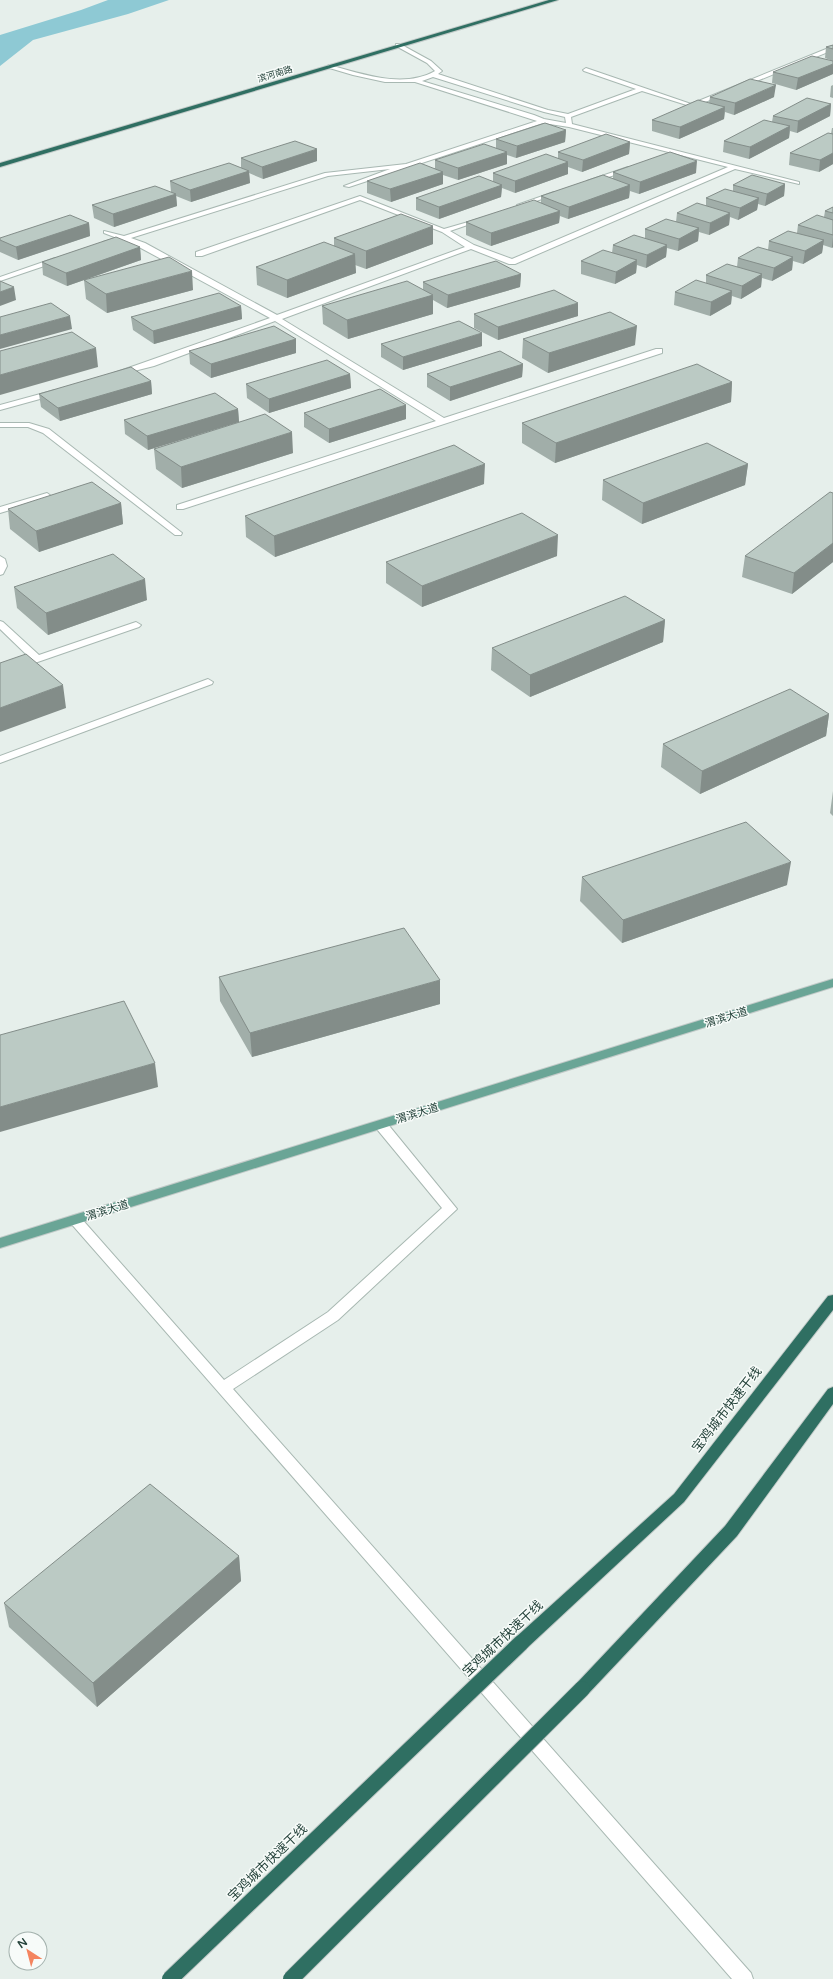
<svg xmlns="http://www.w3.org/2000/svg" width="833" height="1979" font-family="'Varela Round','Noto Sans SC',sans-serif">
<rect width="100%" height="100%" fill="#e6efeb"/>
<!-- water -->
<path fill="#8ec9d4" d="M108 0H169L128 14 33 40 0 66V35L81 10Z"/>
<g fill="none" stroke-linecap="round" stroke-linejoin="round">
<!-- minor casing -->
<g stroke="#a8b8b2" stroke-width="2">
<path id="minor" d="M396 44H400L431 61 442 71 438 74 548 110 568 114 636 89 584 71 583 70 586 68 691 104 831 47 833 46V50L693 107 642 91 571 117 572 124 799 182V184L735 169 515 264H509L471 249 282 319 444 418 656 349H662V353L183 509H177V505L436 421 275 321 154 366 118 375 114 373 270 318 139 247 124 241 103 246V242L117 238 104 233V231L124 236 325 173 406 164 537 121 415 82H385L353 75 326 67 329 65C363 74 403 89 435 71L427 63 396 46ZM433 77 544 112 565 117 566 123 544 119 534 115 422 81ZM543 123 569 127 728 167 512 259 474 245 450 231 482 220V218L444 229 360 196 196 252V256H202L360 200 442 232 465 247 277 315 145 243 131 238 328 176 390 169 344 186 349 187Z
M628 167 631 169 630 170 590 183 587 181Z
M554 192 559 193 522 206 517 205Z
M55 258 62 260 0 281V277Z
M55 390H58V394L0 410V405Z
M0 423H29L49 429 182 533 181 535H175L43 433 28 427H0Z
M47 493 51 496 50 498 0 513V507Z
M0 556 5 559 7 566 3 574 0 575Z
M0 621 3 622 39 655 133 623 136 622 141 625 139 627 0 675V669L30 658 0 629Z
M208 679 213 682 212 684 0 763V756Z
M381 1121 386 1122 457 1209 338 1320 233 1389 751 1973 753 1979H732L68 1220 70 1217 75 1215 80 1217 224 1380 328 1312 442 1208 376 1128 375 1125 376 1122Z"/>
</g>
<!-- major casing -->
<g stroke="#c2cac8" stroke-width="2">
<path id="major" d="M833 979V987L0 1248V1238Z"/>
</g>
<!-- highway casing -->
<g stroke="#c2cac8" stroke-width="2">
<path id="highway" d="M549 0H558L0 167V163Z
M833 1295V1310L684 1502 527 1648 521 1650 515 1648 513 1643 515 1638 674 1494 828 1296Z
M833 1387V1404L737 1536 588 1694 582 1696 576 1694 574 1689 576 1684 725 1526 828 1389Z"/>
</g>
<!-- minor -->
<use href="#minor" fill="#fff" fill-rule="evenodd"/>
<!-- major -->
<use href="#major" fill="#6aa596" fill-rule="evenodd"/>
<!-- highway -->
<use href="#highway" fill="#2f6f62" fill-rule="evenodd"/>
<!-- highway-bridge casing -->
<g stroke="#c2cac8" stroke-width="18" stroke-linecap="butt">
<path id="highway-bridge" d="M170 1979 521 1643
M291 1979 582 1689"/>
</g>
<!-- highway-bridge -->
<use href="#highway-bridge" stroke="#2f6f62" stroke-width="16"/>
</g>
<!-- wall -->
<path fill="#a1aea9" d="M833 45V61L825 58 826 47Z
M833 61V74L796 90 772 83 773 72Z
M833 85V98L830 97 831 86Z
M710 97H774L734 115 725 112 724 119 679 139 652 131V120L709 103Z
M831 104 830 116 797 133 790 131 789 138 749 159 723 152 724 141 772 122 773 116Z
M832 128H833V164L819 172 789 165 790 153 831 134Z
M566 130 565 142 516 158 507 155V164L458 180 443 175V184L391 202 367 193V181L435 168V160L496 148V139Z
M630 142 629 154 582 172 568 167V174L515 193 502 188 501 197 439 219 416 210V198L493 181V173L558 158V152Z
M241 158 317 161 263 179 249 173 250 183 191 202 176 196 177 206 114 227 94 218 92 205 171 192 170 181 241 168Z
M613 172 696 173 639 194 630 191 629 198 568 219 560 216 559 223 491 246 466 235V222L541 203V196L613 179Z
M785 184 784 196 765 206 758 204 757 210 738 220 730 217 729 225 709 235 699 232 698 241 678 251 667 248 666 257 646 268 637 265 636 273 615 284 581 274V261L612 253 613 245 645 238V229L676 222 677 213 706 206V198L733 191V185Z
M833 207V247L832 248 823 245 822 253 803 264 793 261 792 270 772 281 762 278 761 287 741 299 732 296 731 304 710 316 674 305 675 292 706 283V275L737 267 738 258 768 250 769 241 797 233 798 225 824 217 825 211Z
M89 223 90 236 18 260 0 252V238Z
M334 238 433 244 366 269 355 265 356 273 287 298 257 285 256 267 334 246Z
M140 247 141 260 67 286 43 275 42 262Z
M521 274 520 287 447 308 433 300V314L348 339 323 324 322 306 423 290V282Z
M84 280 193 290 107 313 86 299Z
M241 306 242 319 154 344 133 330 131 317Z
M474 314 578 316 498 340 474 328Z
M296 339V353L211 378 190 364 189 351Z
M523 339 635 345 548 373 522 358Z
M381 344 482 346 403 370 381 357Z
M523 364 522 377 450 401 427 387V374Z
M350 374 351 388 269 413 247 398 246 384Z
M151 381 152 394 60 421 41 407 39 394Z
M732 382 731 402 555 463 522 443V423Z
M406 405V419L329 443 304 427V413Z
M238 409 239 422 148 450 125 434 124 420Z
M154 449 293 453 182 488 156 469Z
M748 464 745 485 642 524 602 500 603 480Z
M484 484 275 557 246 537 245 516Z
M833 493V562L792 594 742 577 745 556Z
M121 503 123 524 39 552 10 529 8 509Z
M557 556 422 607 386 583V562Z
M14 587 147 600 48 635 17 608Z
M665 620 663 642 530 697 491 670 492 648Z
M829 714 826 736 700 794 661 767 663 744Z
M833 791V816L830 813Z
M582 877 787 885 622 943 580 901Z
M219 977 440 1004 252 1057 220 1001Z
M239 1556 241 1581 97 1707 9 1627 4 1603Z"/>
<!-- shaded-wall -->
<path fill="#838d89" d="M833 64V74L796 90 798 78Z
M776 85 774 97 734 115 735 103Z
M831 104 830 116 797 133 798 121Z
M725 107 724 119 679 139 680 127Z
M790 126 789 138 749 159 750 147Z
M566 130 565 142 516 158 517 146Z
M630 142 629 154 582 172 583 160Z
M317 149V161L263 179 262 167Z
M507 152V164L458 180V168Z
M833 153V164L819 172 820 160Z
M697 161 696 173 639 194 640 182Z
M568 162V174L515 193V181Z
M249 171 250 183 191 202 190 190Z
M443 172V184L391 202 390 189Z
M785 184 784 196 765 206 767 194Z
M502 185 501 197 439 219V207Z
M630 185 629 198 568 219 569 207Z
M176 194 177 206 114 227 113 214Z
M759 198 757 210 738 220 740 208Z
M560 211 559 223 491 246V233Z
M730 213 729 225 709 235 710 223Z
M89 223 90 236 18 260 16 247Z
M433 226V244L366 269V251Z
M699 228 698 241 678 251 679 239Z
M833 237V247L832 248Z
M824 240 822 253 803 264 805 251Z
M667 245 666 257 646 268 647 255Z
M140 247 141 260 67 286 66 273Z
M355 254 356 273 287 298V280Z
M793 257 792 270 772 281 774 268Z
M637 260 636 273 615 284 616 272Z
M192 271 193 290 107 313 106 294Z
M521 274 520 287 447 308 448 295Z
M762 274 761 287 741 299 742 286Z
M14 287 16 300 0 306V292Z
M732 291 731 304 710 316 711 302Z
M433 295V314L348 339 347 320Z
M578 303V316L498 340V327Z
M241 306 242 319 154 344 153 331Z
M70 316 72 329 0 349V335Z
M637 326 635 345 548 373 549 353Z
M482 333V346L403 370V357Z
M296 339V353L211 378V364Z
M96 348 98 367 0 395V375Z
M523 364 522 377 450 401V387Z
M350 374 351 388 269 413V399Z
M151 381 152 394 60 421 58 408Z
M732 382 731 402 555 463 556 443Z
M406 405V419L329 443V429Z
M238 409 239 422 148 450 147 436Z
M292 432 293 453 182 488 181 467Z
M485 464 484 484 275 557 274 536Z
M748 464 745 485 642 524 643 503Z
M121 503 123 524 39 552 36 531Z
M558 535 557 556 422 607V586Z
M833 543V562L792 594 794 573Z
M145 579 147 600 48 635 46 613Z
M665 620 663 642 530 697V675Z
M63 685 66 708 0 732V708Z
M829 714 826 736 700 794 702 771Z
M791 862 787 885 622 943 623 920Z
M440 980V1004L252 1057 250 1033Z
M155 1063 158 1087 0 1132V1107Z
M239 1556 241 1581 97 1707 93 1683Z"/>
<!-- building -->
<path fill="#bbcac4" stroke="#838d89" d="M833 45V49L826 47Z
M812 56 833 61V64L798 78 773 72Z
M750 79 776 85 735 103 710 97Z
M807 98 831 104 798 121 773 116Z
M698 100 725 107 680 127 652 120Z
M764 120 790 126 750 147 724 141Z
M545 123 566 130 517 146 496 139Z
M828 133 833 134V153L820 160 790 153Z
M606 134 630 142 583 160 558 152Z
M295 141 317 149 262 167 241 158Z
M484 144 507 152 458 168 435 160Z
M670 152 697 161 640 182 613 172Z
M546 154 568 162 515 181 493 173Z
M229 163 249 171 190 190 170 181Z
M420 163 443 172 390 189 367 181Z
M603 175 630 185 569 207 541 196Z
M752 175 785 184 767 194 733 185Z
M479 176 502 185 439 207 416 198Z
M155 186 176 194 113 214 92 205Z
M725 189 759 198 740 208 706 198Z
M534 200 560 211 491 233 466 222Z
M697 203 730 213 710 223 677 213Z
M833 207V213L825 211Z
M401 214 433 226 366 251 334 238Z
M70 215 89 223 16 247 0 240V238Z
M817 215 833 220V235L798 225Z
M666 219 699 228 679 239 645 229Z
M788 231 824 240 805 251 769 241Z
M634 235 667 245 647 255 613 245Z
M116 237 140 247 66 273 42 262Z
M324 242 355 254 287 280 256 267Z
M758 247 793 257 774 268 738 258Z
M603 250 637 260 616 272 581 261Z
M169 257 192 271 106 294 84 280Z
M496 261 521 274 448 295 423 282Z
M727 264 762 274 742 286 706 275Z
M696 280 732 291 711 302 675 292Z
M0 281 14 287 0 292Z
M407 281 433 295 347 320 322 306Z
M554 290 578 303 498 327 474 314Z
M219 293 241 306 153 331 131 317Z
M51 303 70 316 0 335V317Z
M610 312 637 326 549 353 523 339Z
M459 321 482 333 403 357 381 344Z
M274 326 296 339 211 364 189 351Z
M72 332 96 348 0 375V351Z
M500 351 523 364 450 387 427 374Z
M327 360 350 374 269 399 246 384Z
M697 364 732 382 556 443 522 423Z
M131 367 151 381 58 408 39 394Z
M380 389 406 405 329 429 304 413Z
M215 393 238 409 147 436 124 420Z
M265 414 292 432 181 467 154 449Z
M707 443 748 464 643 503 603 480Z
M454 445 485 464 274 536 245 516Z
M92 482 121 503 36 531 8 509Z
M830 492 833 493V543L794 573 745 556Z
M522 513 558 535 422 586 386 562Z
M113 554 145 579 46 613 14 587Z
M625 596 665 620 530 675 492 648Z
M26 654 63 685 0 708V663Z
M790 689 829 714 702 771 663 744Z
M746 822 791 862 623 920 582 877Z
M404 928 440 980 250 1033 219 977Z
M124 1001 155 1063 0 1107V1035Z
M150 1484 239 1556 93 1683 4 1603Z"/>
<g text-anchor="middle" stroke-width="3" stroke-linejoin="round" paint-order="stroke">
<!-- far-street labels -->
<g font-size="9" fill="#24423a" stroke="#f7fbf9">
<text transform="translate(275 74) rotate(-17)" y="3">滨河南路</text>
</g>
<!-- street labels -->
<g font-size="11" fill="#24423a" stroke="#f7fbf9">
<text transform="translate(726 1017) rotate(-17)" y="4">渭滨大道</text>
<text transform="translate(417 1113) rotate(-17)" y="4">渭滨大道</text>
<text transform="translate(107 1210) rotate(-17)" y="4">渭滨大道</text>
</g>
<!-- near-street labels -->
<g font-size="13" fill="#24423a" stroke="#f7fbf9">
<text transform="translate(726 1409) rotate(-52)" y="5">宝鸡城市快速干线</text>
<text transform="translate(502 1638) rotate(-43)" y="5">宝鸡城市快速干线</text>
<text transform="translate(267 1862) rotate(-44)" y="5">宝鸡城市快速干线</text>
</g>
</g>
<!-- north arrow -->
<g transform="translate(28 1951) rotate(324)"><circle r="19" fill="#f7fbf9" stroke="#a3b1ad"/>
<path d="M0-3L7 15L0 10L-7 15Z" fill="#f4845f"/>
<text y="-6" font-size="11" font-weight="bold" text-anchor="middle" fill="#24423a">N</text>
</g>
</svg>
